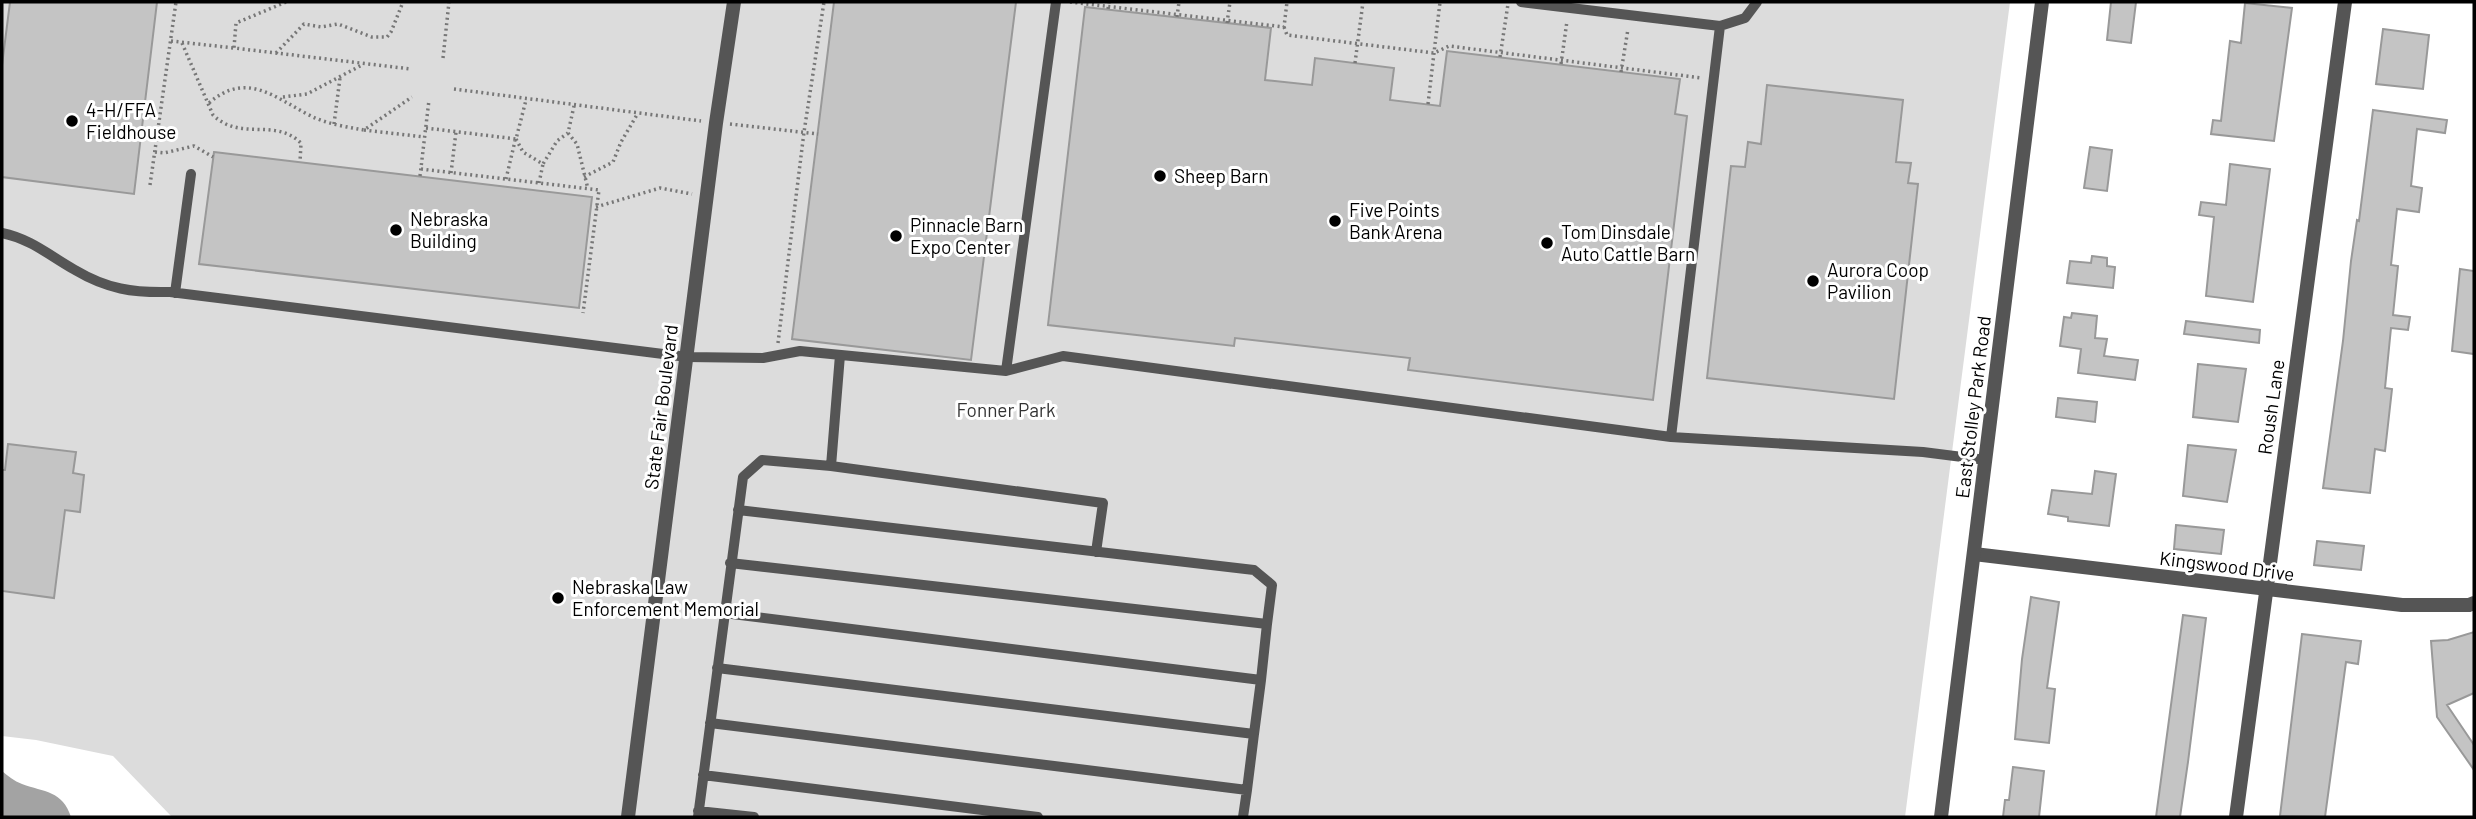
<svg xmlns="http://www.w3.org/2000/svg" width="2476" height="819" font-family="Barlow,sans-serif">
<rect width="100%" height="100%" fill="#fff"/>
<!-- green -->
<path fill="#dcdcdc" d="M2 2H2010L1905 817H172L113 756 36 740 2 736Z"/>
<!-- water -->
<path fill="#a3a3a3" d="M2 771C8 776 14 781 22 784 44 792 63 791 71 817H2Z"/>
<!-- building -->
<path fill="#c4c4c4" stroke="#999" stroke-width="2" d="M10 2H157L134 194 2 177V65Z
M834 2H1016L971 360 792 339Z
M2111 2H2136L2131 43 2107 40Z
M2245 3 2292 8 2274 141 2211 134 2213 120 2221 121 2230 41 2241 43Z
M1085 7 1271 28 1265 80 1312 85 1315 58 1394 68 1390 100 1440 106 1447 51 1680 79 1675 114 1687 116 1653 400 1408 370 1410 358 1235 338 1234 346 1048 325Z
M2383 29 2429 35 2423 89 2376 84Z
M1767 85 1903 100 1896 162 1911 163 1908 183 1918 184 1894 399 1707 378 1731 166 1745 167 1748 142 1761 144Z
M2373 110 2447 120 2445 133 2417 129 2411 186 2422 188 2419 212 2397 209 2391 265 2398 266 2393 315 2410 317 2408 330 2391 328 2385 388 2392 389 2385 451 2375 449 2370 493 2323 488 2343 341 2351 261 2357 220 2359 221Z
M2090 147 2112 150 2107 191 2084 188Z
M214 152 592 197 579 308 199 264Z
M2230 164 2270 169 2253 302 2206 296 2214 217 2199 215 2201 202 2226 205Z
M2092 256 2107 258V266L2115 267 2113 288 2067 283 2070 261 2091 263Z
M2460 269 2474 271V354L2452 351Z
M2072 313 2097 316 2095 338 2107 339 2104 356 2138 360 2135 380 2078 373 2081 349 2060 346 2064 317 2071 318Z
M2186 321 2260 330 2259 343 2184 334Z
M2198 364 2246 369 2238 422 2193 417Z
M2058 398 2097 402 2095 422 2056 417Z
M8 444 76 452 73 473 84 475 80 512 65 510 54 598 2 591V470H5Z
M2188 445 2236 450 2227 502 2183 496Z
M2095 471 2116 474 2109 526 2068 521V517L2048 514 2052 490 2092 494Z
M2176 525 2224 530 2221 554 2174 549Z
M2317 541 2364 546 2361 570 2314 565Z
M2031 597 2059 602 2047 688 2055 689 2049 743 2015 739 2022 659Z
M2183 615 2206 618 2188 762 2180 817H2156Z
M2474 632V693L2447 705 2474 745V770L2437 717 2431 641 2448 640Z
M2302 634 2361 641 2358 664 2346 662 2325 817 2280 816Z
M2013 767 2044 771 2039 817H2003L2005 800H2009Z"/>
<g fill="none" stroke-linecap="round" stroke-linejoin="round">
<!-- path -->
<path stroke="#777" stroke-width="3.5" stroke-dasharray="2 3.5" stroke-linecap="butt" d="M286 2 236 23 234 48 411 69
M1070 2 1284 27 1287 2
M1108 9 1109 2
M1177 17 1179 2
M1227 23 1230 2
M1284 27 1287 35 1434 53 1449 46 1702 78
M171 41 234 48
M182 43 213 115C241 142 274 117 301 143L300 162
M276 53 304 24 321 27 338 24 372 37H387L391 32 403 2
M1500 57 1508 4
M443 58 449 2
M1355 63 1363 2
M1561 64 1567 21
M1621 72 1628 29
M454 89 701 121
M283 97 307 94 362 65
M209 103C247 70 275 98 311 116 327 124 347 127 364 130L412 97
M1428 104 1440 2
M334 124 340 78
M730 124 818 134
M426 128 516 139 526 100
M364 130 424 137
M568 133 577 144 588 189
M516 139 523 152 543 164 557 141 568 133 574 106
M155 152 164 153 194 146 213 157
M421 169 599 190 583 313
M451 173 456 132
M420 176 429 100
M584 177 613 162 621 142 638 113
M506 179 515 141
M539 183 543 164
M150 185 176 2
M596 207 660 188 692 194
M778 343 804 132 824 2"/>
<!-- service -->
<path stroke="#555" stroke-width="10" d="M1521 2 1720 26 1745 18 1757 2
M2 233C31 239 50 256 75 270 107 289 133 293 170 292L687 357 763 358 800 351 1006 371 1056 2
M175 293 191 174
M1006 371 1063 356 1671 437 1720 26
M1671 437 1923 452 1986 460
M831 466 1103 503 1096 552
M738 510 1254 570 1272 585 1267 624
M730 563 1267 624 1261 680
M724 613 1261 680 1254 734
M717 668 1254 734 1247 790
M710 723 1247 790 1243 817
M703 775 1038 817
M698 811 754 817
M698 817 743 477 762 460 831 466 840 355"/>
<!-- minor -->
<path stroke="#555" stroke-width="14" d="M1974 554 2402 605H2469L2474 603
M628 817 716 123 734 2
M2236 817 2345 2"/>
<!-- tertiary -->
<path stroke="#555" stroke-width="14" d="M1941 817 2042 2"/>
</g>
<!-- markers -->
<g fill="#000" stroke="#fff" stroke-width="2.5">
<circle cx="72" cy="121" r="7"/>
<circle cx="1160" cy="176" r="7"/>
<circle cx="1335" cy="221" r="7"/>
<circle cx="396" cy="230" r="7"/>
<circle cx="896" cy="236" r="7"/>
<circle cx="1547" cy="243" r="7"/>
<circle cx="1813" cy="281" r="7"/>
<circle cx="558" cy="598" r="7"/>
</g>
<g text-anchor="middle" stroke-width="6" stroke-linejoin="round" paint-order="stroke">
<!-- poi labels -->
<g font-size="19" fill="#000" stroke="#fff" text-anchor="start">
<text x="86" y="117">4-H/FFA<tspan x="86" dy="22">Fieldhouse</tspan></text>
<text x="1174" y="183">Sheep Barn</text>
<text x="1349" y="217">Five Points<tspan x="1349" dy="22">Bank Arena</tspan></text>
<text x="410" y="226">Nebraska<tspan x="410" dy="22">Building</tspan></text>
<text x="910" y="232">Pinnacle Barn<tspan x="910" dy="22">Expo Center</tspan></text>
<text x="1561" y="239">Tom Dinsdale<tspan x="1561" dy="22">Auto Cattle Barn</tspan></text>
<text x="1827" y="277">Aurora Coop<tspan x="1827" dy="22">Pavilion</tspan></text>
<text x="572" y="594">Nebraska Law<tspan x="572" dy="22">Enforcement Memorial</tspan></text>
</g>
<!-- street labels -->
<g font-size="19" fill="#000" stroke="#fff">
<text transform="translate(661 407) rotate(-83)" y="7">State Fair Boulevard</text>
<text transform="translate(1973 407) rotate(-83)" y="7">East Stolley Park Road</text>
<text transform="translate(2271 407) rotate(-82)" y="7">Roush Lane</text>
<text transform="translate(2227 566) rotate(7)" y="7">Kingswood Drive</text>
</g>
<!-- park labels -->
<g font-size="19" fill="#333" stroke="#fff">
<text x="1006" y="417">Fonner Park</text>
</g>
</g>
<!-- border -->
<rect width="2476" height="819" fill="none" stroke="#000000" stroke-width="7"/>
</svg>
